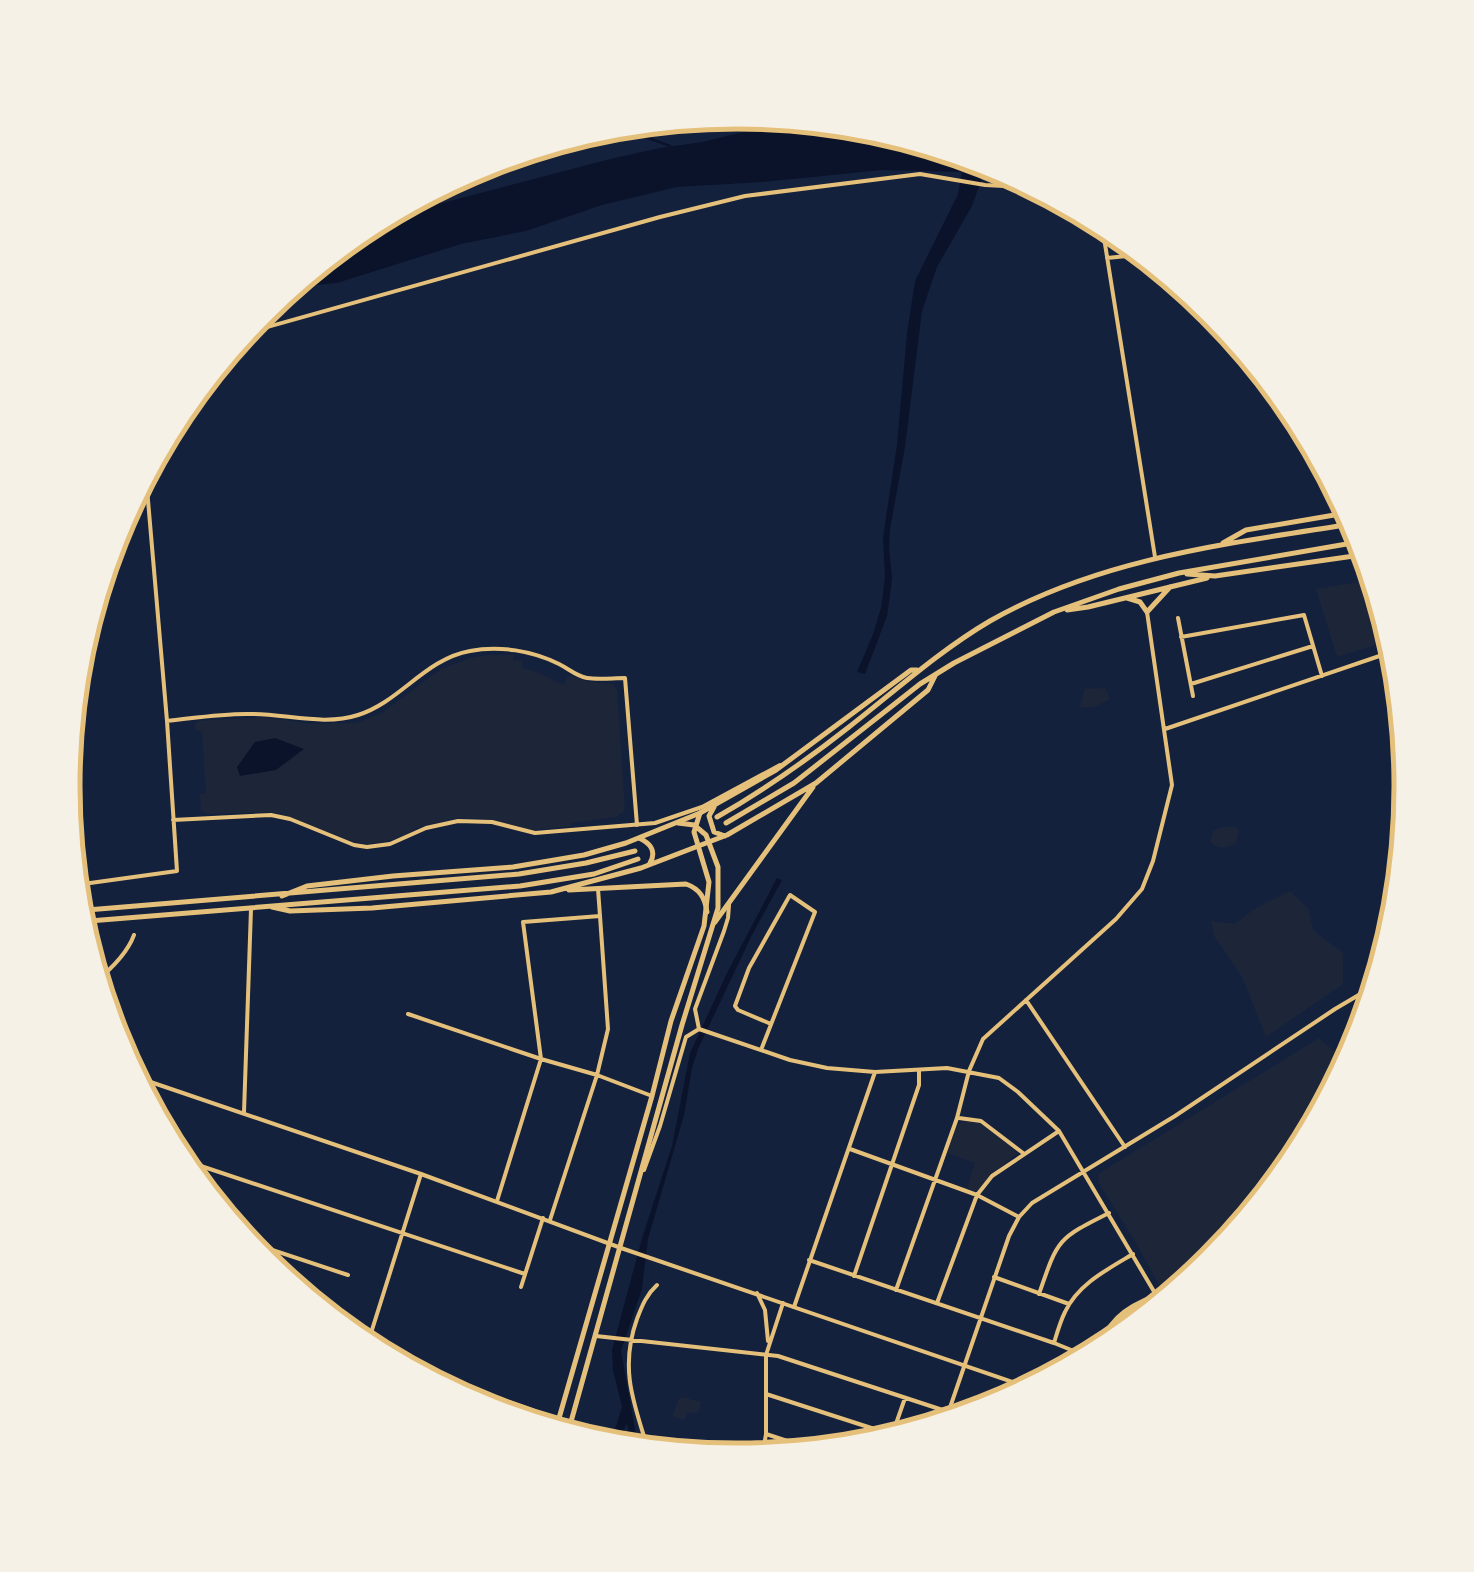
<svg xmlns="http://www.w3.org/2000/svg" width="1474" height="1572" font-family="'DM Sans',sans-serif">
<rect width="100%" height="100%" fill="#14213d"/>
<!-- green -->
<path fill="#1d2539" d="M1376 579 1394 639 1337 657 1316 589Z
M487 655H513V660L523 661 522 668 537 672 563 685 569 675 589 682 613 684 617 691 625 810 616 817 571 823 572 826 532 830 486 819 458 818 419 827 402 837 385 842 368 844 354 842 284 815 270 812 208 814 201 810 200 794 206 793 202 731 196 730 195 725 198 721 263 717 311 724 356 723 382 713 441 669 470 658Z
M1105 688 1110 699 1095 707H1080L1085 689Z
M1223 827H1234L1239 830 1236 843C1228 849 1217 849 1210 842L1213 831Z
M1290 891 1308 908 1313 930 1343 953V984L1266 1037 1242 977 1214 936 1211 921 1234 924 1256 908Z
M1319 1038 1347 1062 1348 1066 1297 1161 1214 1263 1168 1301 1136 1243 1099 1183 1098 1174Z
M965 1121 980 1123 1017 1152V1154L991 1174 977 1192 967 1188 975 1163 947 1153 957 1125Z
M682 1397 701 1402 699 1412 687 1413 684 1420 673 1416 678 1400Z"/>
<!-- water -->
<path fill="#0b132b" d="M777 124H809L835 133 871 125 991 162 986 167 972 206 937 267 922 311 905 447 890 529 889 548 892 578 890 595 887 616 865 674 857 672 873 634 881 608 885 577 883 537 897 444 907 333 915 281 958 194 962 172 883 170 763 182 677 187 602 205 526 231 461 244 337 283 297 287 280 292 366 223 610 159 660 148 702 142Z
M275 738 304 749 276 770 240 776 237 767 255 742Z
M777 878 782 880 751 937 698 1049 692 1068 684 1115 648 1239 642 1289 621 1351 639 1451 631 1450 627 1423 616 1449 609 1448 622 1407 613 1370 612 1350 642 1238 672 1146 690 1053 727 973Z"/>
<g fill="none" stroke-linecap="round" stroke-linejoin="round">
<!-- stream -->
<path stroke="#0b132b" stroke-width="2.5" d="M610 124 670 146"/>
<!-- minor -->
<path stroke="#e5c07b" stroke-width="4" d="M239 335 660 217 745 196 920 174 985 185 1042 188
M1178 618 1193 696
M1181 637 1304 615 1322 676
M1191 684 1313 646
M167 721C195 718 224 713 252 714 287 714 324 726 358 715 400 702 425 659 470 651 499 645 533 651 559 664 569 669 576 676 587 678 599 680 613 678 625 678L637 825
M1165 729 1397 650
M173 820 271 815 290 819 354 845 367 847 390 844 426 828 458 821 492 822 535 833 655 823 702 807 780 765
M83 884 177 871 167 721 146 477 142 475
M95 982C110 970 127 954 134 935
M1026 1000 1125 1147
M408 1014 541 1059 523 922 600 916 598 889
M699 1029 790 1060 827 1068 875 1072 947 1068 999 1078 1018 1092 1059 1131 1162 1305
M699 1029 695 1009 724 931 728 918 729 905
M761 1050 815 912 790 895 749 968 735 1006 738 1010 771 1024
M244 1112 251 909
M959 1118 981 1121 1023 1153
M850 1149 977 1195 1019 1217
M174 1157 525 1274
M644 1170 660 1126 686 1037 699 1029
M497 1201 541 1059 597 1075 652 1096
M550 1220 597 1075 608 1029 600 916
M242 1240 348 1275
M809 1260 1054 1343 1091 1358
M854 1276 919 1085V1071
M994 1277 1069 1304
M521 1287 543 1218
M896 1290 957 1118 969 1071 983 1039 1116 919 1142 889 1153 861 1172 785 1147 612
M1039 1294C1058 1239 1057 1239 1109 1213
M937 1303 977 1195 992 1176 1059 1131
M794 1307 875 1072
M596 1336 778 1356 967 1418
M1054 1343C1057 1333 1060 1322 1065 1312 1078 1284 1108 1269 1133 1254
M366 1349 421 1174
M1093 1357C1108 1322 1121 1308 1157 1295
M766 1394 893 1435
M944 1425 1009 1236 1019 1217 1032 1203 1175 1116 1335 1009 1379 983
M766 1434 821 1452
M890 1441 905 1398
M649 1452C634 1404 619 1369 637 1319 642 1306 646 1295 657 1285"/>
<!-- tertiary -->
<path stroke="#e5c07b" stroke-width="4" d="M1101 219 1155 557
M1107 258 1147 254
M88 911 89 961
M127 1068 136 1075
M130 1075 421 1174 621 1248 1033 1389
M757 1293 765 1310 768 1341
M379 1356 571 1424
M762 1458 766 1434V1355L783 1303"/>
<!-- secondary -->
<path stroke="#e5c07b" stroke-width="5" d="M555 1432 652 1096 671 1021 704 926 709 882 694 832 700 813
M567 1436 682 1025 718 908V867L706 835 694 825 678 823"/>
<!-- trunk -->
<path stroke="#e5c07b" stroke-width="5" d="M1223 543 1246 530 1352 512
M1187 574 1215 576 1368 554
M1127 598 1140 602 1147 612 1170 587
M1067 610 1088 607 1207 578
M714 807 709 816 714 832 725 836
M717 817C764 790 807 760 849 727 895 691 939 651 990 621 1102 557 1233 543 1358 523
M726 823 794 783 920 684 954 663 1054 612 1119 589 1179 573 1364 541
M639 838C650 843 657 851 650 863
M72 886 81 884
M569 890 686 884C700 889 705 898 707 912
M282 896 307 886 393 876 513 867 584 855 626 843 700 813 776 770 911 670H917
M272 907 290 911 372 908 551 892 641 868 727 835 816 783 928 690 936 674
M75 911 519 874 586 863 635 851
M77 922 520 886 594 874 638 859
M715 922 813 787"/>
</g>
<!-- crop -->
<path d="M0 0H1474V1572H0ZM80 786a657 657 0 1 1 1314 0a657 657 0 1 1-1314 0Z" fill="#f6f1e7" fill-rule="evenodd"/>
<path fill="none" stroke="#e5c07b" stroke-width="5" d="M80 786a657 657 0 1 1 1314 0a657 657 0 1 1-1314 0Z"/>
</svg>
